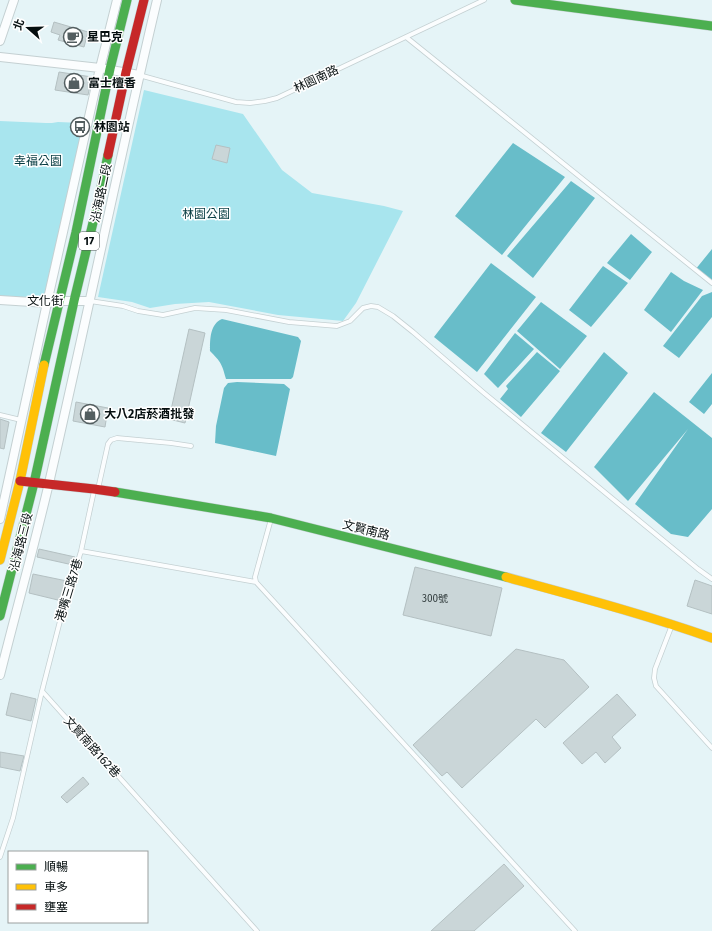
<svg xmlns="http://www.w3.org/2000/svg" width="712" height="931" font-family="'Fira Sans','Noto Sans TC',sans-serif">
<rect width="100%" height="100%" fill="#e5f4f7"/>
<!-- green -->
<path fill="#a8e5ee" d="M144 90 243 114 282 170 312 193 384 206 403 211 356 303 343 321 278 315 209 302 175 304 150 308 132 302 98 297Z
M0 121 46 123H52L58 122 82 123 83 124 47 292C43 297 41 298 35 299L0 296Z"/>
<!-- water -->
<path fill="#68bdc9" d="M513 143 565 177 502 255 455 216Z
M571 181 595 198 533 278 507 256Z
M631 234 652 252 630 280 607 263Z
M712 249V280L695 270Z
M491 263 536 297 477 372 434 337Z
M603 266 628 283 591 327 569 310Z
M671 272 684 281 703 290 671 332 644 310Z
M712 292V317L679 358 663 346 702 296Z
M541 302 587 336 560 369 517 331Z
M222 319 298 337 301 341 293 377 291 379H226C222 364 221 362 210 351 210 339 210 324 222 319Z
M515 333 534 349 498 388 484 374Z
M537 352 560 371 521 417 500 399 508 389 506 386Z
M604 352 628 373 566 452 541 433Z
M712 373V404L704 414 689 402Z
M237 382 284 384 290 389 276 456 215 443 216 426 224 388 228 383Z
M654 392 712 438V509L688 537 671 534 635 504 688 429 628 501 594 467Z"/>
<!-- building -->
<path fill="#cad6d8" stroke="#b4c0c2" d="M54 22 88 32 84 47 58 40 60 35 51 32Z
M59 72 92 77 88 95 55 90Z
M216 145 230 148 227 163 212 159Z
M189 329 205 333 185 423 169 419Z
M76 402 108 408 105 427 73 421Z
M0 419 9 422 4 449 0 448Z
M39 549 75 557 73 565 37 557Z
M415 567 502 588 491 636 403 615Z
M33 574 67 581 62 601 29 593Z
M695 580 712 586V614L687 606Z
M516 649 564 660 589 687 545 728 536 719 462 788 447 772 442 776 413 745Z
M11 693 36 699 31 721 6 715Z
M617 694 636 715 612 737 621 748 605 763 596 752 582 764 563 743Z
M0 752 24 756 20 771 0 767Z
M83 777 89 784 67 803 61 797Z
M504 864 524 886 474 931H431Z"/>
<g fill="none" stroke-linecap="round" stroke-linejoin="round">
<!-- lane casing -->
<g stroke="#c4d0d2" stroke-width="5.5">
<path id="lane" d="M406 37 712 283
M139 75 236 102 250 103 265 101 277 98 484 0
M90 301 123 306 138 311 163 315 195 308 226 310 289 322 337 326 350 321 363 308 371 306 378 307 393 316 413 332 484 393 698 569 712 579
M0 415 21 420
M98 489 108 444 111 440 117 438 171 443 191 446
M271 519 255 577 256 582 575 931
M81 551 256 582
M672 625 655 669 654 678 656 686 712 748
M42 691 257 931
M0 857 13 818 42 691 60 621 81 551 94 491"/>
</g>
<!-- street casing -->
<g stroke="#c4d0d2" stroke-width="10">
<path id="street" d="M0 41 14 0
M0 57 100 68 139 75
M0 300 47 303 60 301H90
M0 519 47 303 100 68 117 0
M0 675C16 611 34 547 49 483 86 322 119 161 157 0"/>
</g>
<!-- fast casing -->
<g stroke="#c4d0d2" stroke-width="10">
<path id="fast" d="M515 0 712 26
M44 365 76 232 110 69 127 0
M115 492 271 518 506 577
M0 616 34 483 74 301 98 202 108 155"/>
</g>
<!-- slow casing -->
<g stroke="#c4d0d2" stroke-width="10">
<path id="slow" d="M0 560 20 481 44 365
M506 577C575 596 644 614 712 638"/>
</g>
<!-- jam casing -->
<g stroke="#c4d0d2" stroke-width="10">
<path id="jam" d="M108 155 126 72 144 0
M20 481 94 489 115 492"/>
</g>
<!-- lane -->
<use href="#lane" stroke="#fbfdfe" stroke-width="4"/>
<!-- street -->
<use href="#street" stroke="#fbfdfe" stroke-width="8"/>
<!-- fast -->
<use href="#fast" stroke="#4caf50" stroke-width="9"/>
<!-- slow -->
<use href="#slow" stroke="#ffc107" stroke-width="9"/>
<!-- jam -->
<use href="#jam" stroke="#c62828" stroke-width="9"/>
</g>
<!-- icons -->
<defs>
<g id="cafe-ring" transform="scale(1)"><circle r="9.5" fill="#fff" stroke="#535e60" stroke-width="1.5"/><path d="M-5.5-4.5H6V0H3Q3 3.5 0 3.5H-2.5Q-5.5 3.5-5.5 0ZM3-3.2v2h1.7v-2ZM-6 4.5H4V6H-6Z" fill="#535e60"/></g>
<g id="shop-ring" transform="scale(1)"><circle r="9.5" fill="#fff" stroke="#535e60" stroke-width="1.5"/><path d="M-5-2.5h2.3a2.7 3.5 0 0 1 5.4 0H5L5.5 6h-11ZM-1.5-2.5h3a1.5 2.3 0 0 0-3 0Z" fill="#535e60"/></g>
<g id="bus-ring" transform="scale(1)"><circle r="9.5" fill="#fff" stroke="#535e60" stroke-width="1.5"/><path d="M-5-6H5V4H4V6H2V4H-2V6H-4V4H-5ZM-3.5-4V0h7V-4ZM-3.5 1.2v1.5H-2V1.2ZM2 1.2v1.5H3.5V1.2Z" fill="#535e60"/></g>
</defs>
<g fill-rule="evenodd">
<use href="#cafe-ring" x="73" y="37"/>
<use href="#shop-ring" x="74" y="83"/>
<use href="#bus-ring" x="80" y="127"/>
<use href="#shop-ring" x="90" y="414"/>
</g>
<g text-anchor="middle" stroke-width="3" stroke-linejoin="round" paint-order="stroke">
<!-- number labels -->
<g font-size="10" fill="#364041">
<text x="435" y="602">300號</text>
</g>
<!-- shield labels -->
<rect fill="#fff" stroke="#505657" stroke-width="1" x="79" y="232" width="20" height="18" rx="3"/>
<g font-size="11" font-weight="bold" fill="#050e0f">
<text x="89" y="245">17</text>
</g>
<!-- poi labels -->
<g font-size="12" font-weight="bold" fill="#050e0f" stroke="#fff" text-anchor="start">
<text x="87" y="41">星巴克</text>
<text x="88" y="87">富士檀香</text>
<text x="94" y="131">林園站</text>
<text x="104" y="418">大八2店菸酒批發</text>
</g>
<!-- street labels -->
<g font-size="12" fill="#050e0f" stroke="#fff">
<text transform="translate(316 79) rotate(-25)" y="4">林園南路</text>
<text transform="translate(101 193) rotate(-78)" y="4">沿海路二段</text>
<text x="45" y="305">文化街</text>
<text transform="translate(366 530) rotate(14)" y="4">文賢南路</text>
<text transform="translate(21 542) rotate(-76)" y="4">沿海路三段</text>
<text transform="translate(69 590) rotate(-73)" y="4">港嘴三路7巷</text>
<text transform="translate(92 747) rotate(48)" y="4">文賢南路162巷</text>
</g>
<!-- park labels -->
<g font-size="12" fill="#053b41" stroke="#fff">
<text x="38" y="165">幸福公園</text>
<text x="206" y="218">林園公園</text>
</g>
</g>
<!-- legend -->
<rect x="8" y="851" width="140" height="72" fill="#ffffff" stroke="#9b9f9f"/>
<rect x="16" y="864" width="20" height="6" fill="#4caf50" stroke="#9b9f9f"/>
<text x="44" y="871" font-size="12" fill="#050e0f">順暢</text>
<rect x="16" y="884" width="20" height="6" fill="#ffc107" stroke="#9b9f9f"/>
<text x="44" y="891" font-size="12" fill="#050e0f">車多</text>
<rect x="16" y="904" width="20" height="6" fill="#c62828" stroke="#9b9f9f"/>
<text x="44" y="911" font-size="12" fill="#050e0f">壅塞</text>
<!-- north arrow -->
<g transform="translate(28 28) rotate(290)" stroke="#ffffff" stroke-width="3" paint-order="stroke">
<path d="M0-3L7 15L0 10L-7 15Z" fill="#050e0f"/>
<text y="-6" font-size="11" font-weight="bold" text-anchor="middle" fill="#050e0f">北</text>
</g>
</svg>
